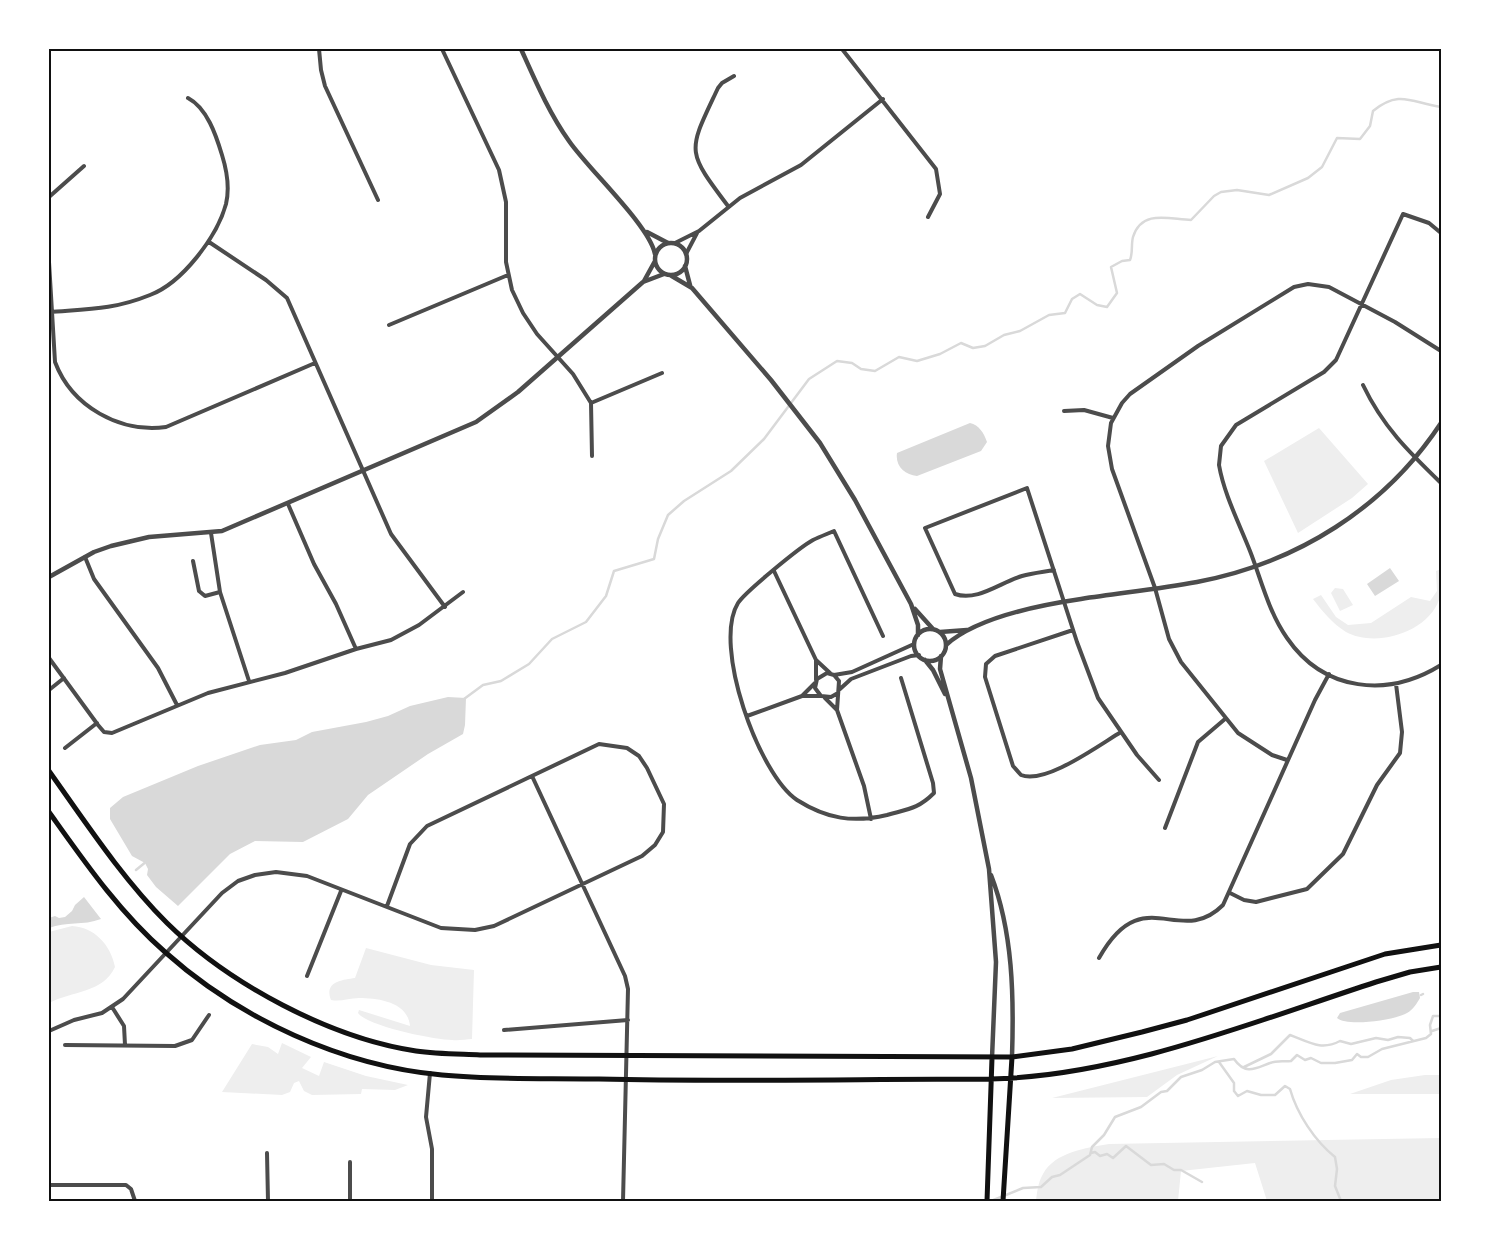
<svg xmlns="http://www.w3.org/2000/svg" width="1490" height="1250" font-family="'Source Serif 4',serif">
<rect width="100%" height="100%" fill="#fff"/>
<!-- green -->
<path fill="#eee" d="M1319 428 1368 484 1352 498 1298 533 1264 461Z
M1441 569C1441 579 1442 590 1439 600 1427 633 1375 648 1346 632 1332 623 1323 612 1313 599L1321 595 1336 617 1348 625 1371 623 1411 597 1430 601 1437 591 1436 571Z
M1335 588 1343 589 1353 605 1340 611 1331 593Z
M72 926C94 927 111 945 115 967 103 993 72 991 49 1003V932Z
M366 948 431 965 474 970 472 1039C466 1039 459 1041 452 1040 435 1040 367 1026 358 1013L359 1010 410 1026C408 1002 378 998 359 998 349 998 341 1002 331 1000 324 982 341 980 355 978Z
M282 1043 311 1057 302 1068 319 1076 324 1062 366 1076 408 1085 395 1090 362 1089 361 1094 312 1095 304 1091 299 1081 294 1083 290 1092 282 1095 222 1092 252 1044 268 1047 278 1054Z
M1218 1056 1177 1075 1147 1097 1052 1098Z
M1425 1075H1441V1094H1350L1391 1080Z
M1441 1138V1201H1267L1255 1163 1181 1171 1178 1201H1036C1037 1193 1038 1182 1043 1174 1055 1152 1086 1148 1109 1144Z"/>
<!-- water -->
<path fill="#d9d9d9" d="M970 423C979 425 984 433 987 442L981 451 917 476C905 475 895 466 897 453Z
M1390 568 1399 581 1375 596 1367 584Z
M448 697 466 698 465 725 463 734 428 754 368 795 348 819 303 842 255 841 230 854 178 906 156 887 147 875 148 869 145 863 132 856 110 819V808L123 797 198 766 260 745 296 740 312 732 366 722 388 716 410 706Z
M84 897 101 919C83 926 66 921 49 928V918L55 916 59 918 65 917 72 911 75 905Z
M1413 992H1419L1420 998C1417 1003 1413 1010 1407 1013 1396 1020 1347 1027 1337 1018L1340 1013Z"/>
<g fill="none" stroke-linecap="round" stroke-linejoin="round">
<!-- stream -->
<path stroke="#d9d9d9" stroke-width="2.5" d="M464 699 483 685 501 681 529 664 552 639 586 622 606 596 614 571 654 559 658 539 668 515 684 501 731 471 764 439 809 379 837 361 852 363 861 369 875 371 899 357 917 361 940 354 961 343 973 348 985 346 1004 335 1020 331 1049 315 1065 313 1072 299 1080 294 1097 305 1107 307 1117 293 1111 267 1122 261 1130 260C1133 253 1131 244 1133 237 1142 208 1172 220 1191 220L1214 196 1221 192 1237 190 1269 195 1308 178 1322 167 1337 138 1360 139 1370 126 1373 111C1400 89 1412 103 1441 107
M136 870 147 861
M1421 995 1423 994
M1432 1031 1441 1028
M1219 1062 1234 1083V1091L1238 1096 1247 1091 1261 1095H1275L1285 1086 1290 1089C1297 1114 1315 1141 1335 1157L1337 1169 1335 1186 1341 1201
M1244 1067 1271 1054 1290 1035C1309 1042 1321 1051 1340 1041L1351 1044 1376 1038 1388 1040 1398 1037 1410 1038 1413 1041
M1091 1153 1095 1152 1100 1156 1107 1154 1113 1158 1126 1146 1151 1165 1164 1164 1174 1170H1181L1202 1182
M991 1201 1023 1188 1041 1187 1052 1177 1060 1175 1090 1155 1092 1147 1104 1135 1115 1117 1141 1107 1161 1092 1167 1091 1181 1077 1202 1070 1215 1062 1234 1059C1246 1076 1256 1068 1270 1063 1277 1060 1285 1062 1291 1061L1297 1055 1305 1060 1311 1058 1321 1063H1335L1352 1060 1357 1054 1361 1057H1368L1382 1049 1426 1038 1431 1034 1430 1025 1433 1016H1441"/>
<!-- minor -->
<path stroke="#4c4c4c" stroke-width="4" d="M319 49 321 70 325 86 378 200
M442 49 499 170 506 202V262L512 290 523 313 537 334 573 374 591 403 592 456
M842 49 936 169 940 194 928 217
M49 197 84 166
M728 206C685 149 688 152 718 88L722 83 734 76
M1441 233 1429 223 1403 214 1336 360 1324 372 1236 425 1221 446 1219 465C1224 494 1239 523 1250 551 1261 579 1269 613 1287 638 1324 692 1388 698 1441 665
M209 242 266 280 287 298 391 534 445 607
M675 243 699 231 740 198 801 165 883 99
M686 254 697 233
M49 262 55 362C72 407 120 433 166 427L315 363
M49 312C87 309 113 310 150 295 182 283 217 237 226 204 230 187 227 171 222 155 216 135 207 108 188 98
M389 325 508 275
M1363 385C1383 427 1409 452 1441 483
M591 403 662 373
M1064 411 1084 410 1113 418
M288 504 314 564 336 604 356 649
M211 533 220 592 249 681
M85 557 94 579 158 668 177 705
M193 561 199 591 205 596 220 592
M1054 570C1043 572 1032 573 1022 576 1001 582 977 602 955 594L925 528 1027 488 1077 642 1098 698 1137 755 1159 780
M774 571 816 660 830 673
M1073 630 995 656 986 664 985 677 1013 766 1021 775C1045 785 1099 745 1121 732
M883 636 834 531C827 534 819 537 813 540 800 547 745 592 738 603 712 645 759 775 797 800 827 819 853 823 887 815 908 809 918 809 934 793L933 783 901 678
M49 658 98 725 104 732 112 733 208 693 285 673 356 649 391 640 419 625 463 592
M816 660V680
M834 675 852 672 914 644
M840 689 851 679 911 656 919 655
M49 690 64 678
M838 693 831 697 821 696 815 688 817 679 827 673 834 675 839 681 837 710 864 786 871 819
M802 696H820
M825 698 837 710
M747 716 802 696 815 683
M65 748 97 723
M1287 760 1272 755 1238 733 1181 662 1169 639 1155 588 1112 469 1108 446 1111 423 1122 403 1130 394 1198 346 1294 287 1308 284 1329 287 1395 322 1441 351
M532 776 625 976 628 989 623 1201
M1165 828 1198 742 1225 719
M1230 893 1244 900 1256 902 1307 889 1343 854 1377 785 1400 753 1402 732 1396 684
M1099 958C1143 879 1179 949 1223 905L1315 700 1329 674
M307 976 341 891
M112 1007 124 1026 125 1045
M504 1030 628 1020
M49 1031 74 1020 102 1013 123 999 222 893 238 881 255 875 276 872 307 876 441 928 475 930 494 926 642 856 655 845 663 832 664 804 647 768 639 756 627 748 599 744 427 826 410 844 387 906
M65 1045 175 1046 192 1040 209 1015
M430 1073 426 1117 432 1149V1201
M267 1153 268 1201
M350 1162V1201
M49 1185H126L131 1189 135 1201"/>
<!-- tertiary -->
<path stroke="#4c4c4c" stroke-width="4.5" d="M521 49C535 80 549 113 569 141 589 170 649 225 655 254
M647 232 668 243
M655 259a16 16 0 1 1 32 0a16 16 0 1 1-32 0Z
M685 266 690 285
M670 275 692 288 771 380 820 443 855 500 911 604 918 625V635
M644 281 655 261
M49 577 94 552 111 546 149 537 222 531 476 422 518 392 643 282 664 274
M915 609 933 629
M914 645a16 16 0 1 1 32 0a16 16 0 1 1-32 0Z
M940 632 967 630
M946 645C977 617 1040 605 1081 599 1120 593 1159 589 1197 582 1297 563 1385 508 1441 423
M941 656 940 669 971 778 989 869 996 962 992 1058
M925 660 933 670 945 694
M991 875C1013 932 1014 997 1012 1057"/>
<!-- secondary -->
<path stroke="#111" stroke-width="5" d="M49 771C86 823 122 878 167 923 229 984 330 1038 416 1051 437 1054 459 1054 480 1055L1012 1057 1072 1049 1142 1032 1187 1020 1385 954 1441 945
M49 812C84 861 119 912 165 952 240 1019 342 1066 442 1075 494 1080 547 1078 599 1079 730 1082 860 1079 991 1079 1121 1076 1253 1022 1376 982L1410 972 1441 967
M987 1201 992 1058
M1003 1201 1012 1057"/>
</g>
<!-- border -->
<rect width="1490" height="1250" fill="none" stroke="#ffffff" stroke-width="100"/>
<rect x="50" y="50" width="1390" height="1150" fill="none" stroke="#111" stroke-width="2"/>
</svg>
